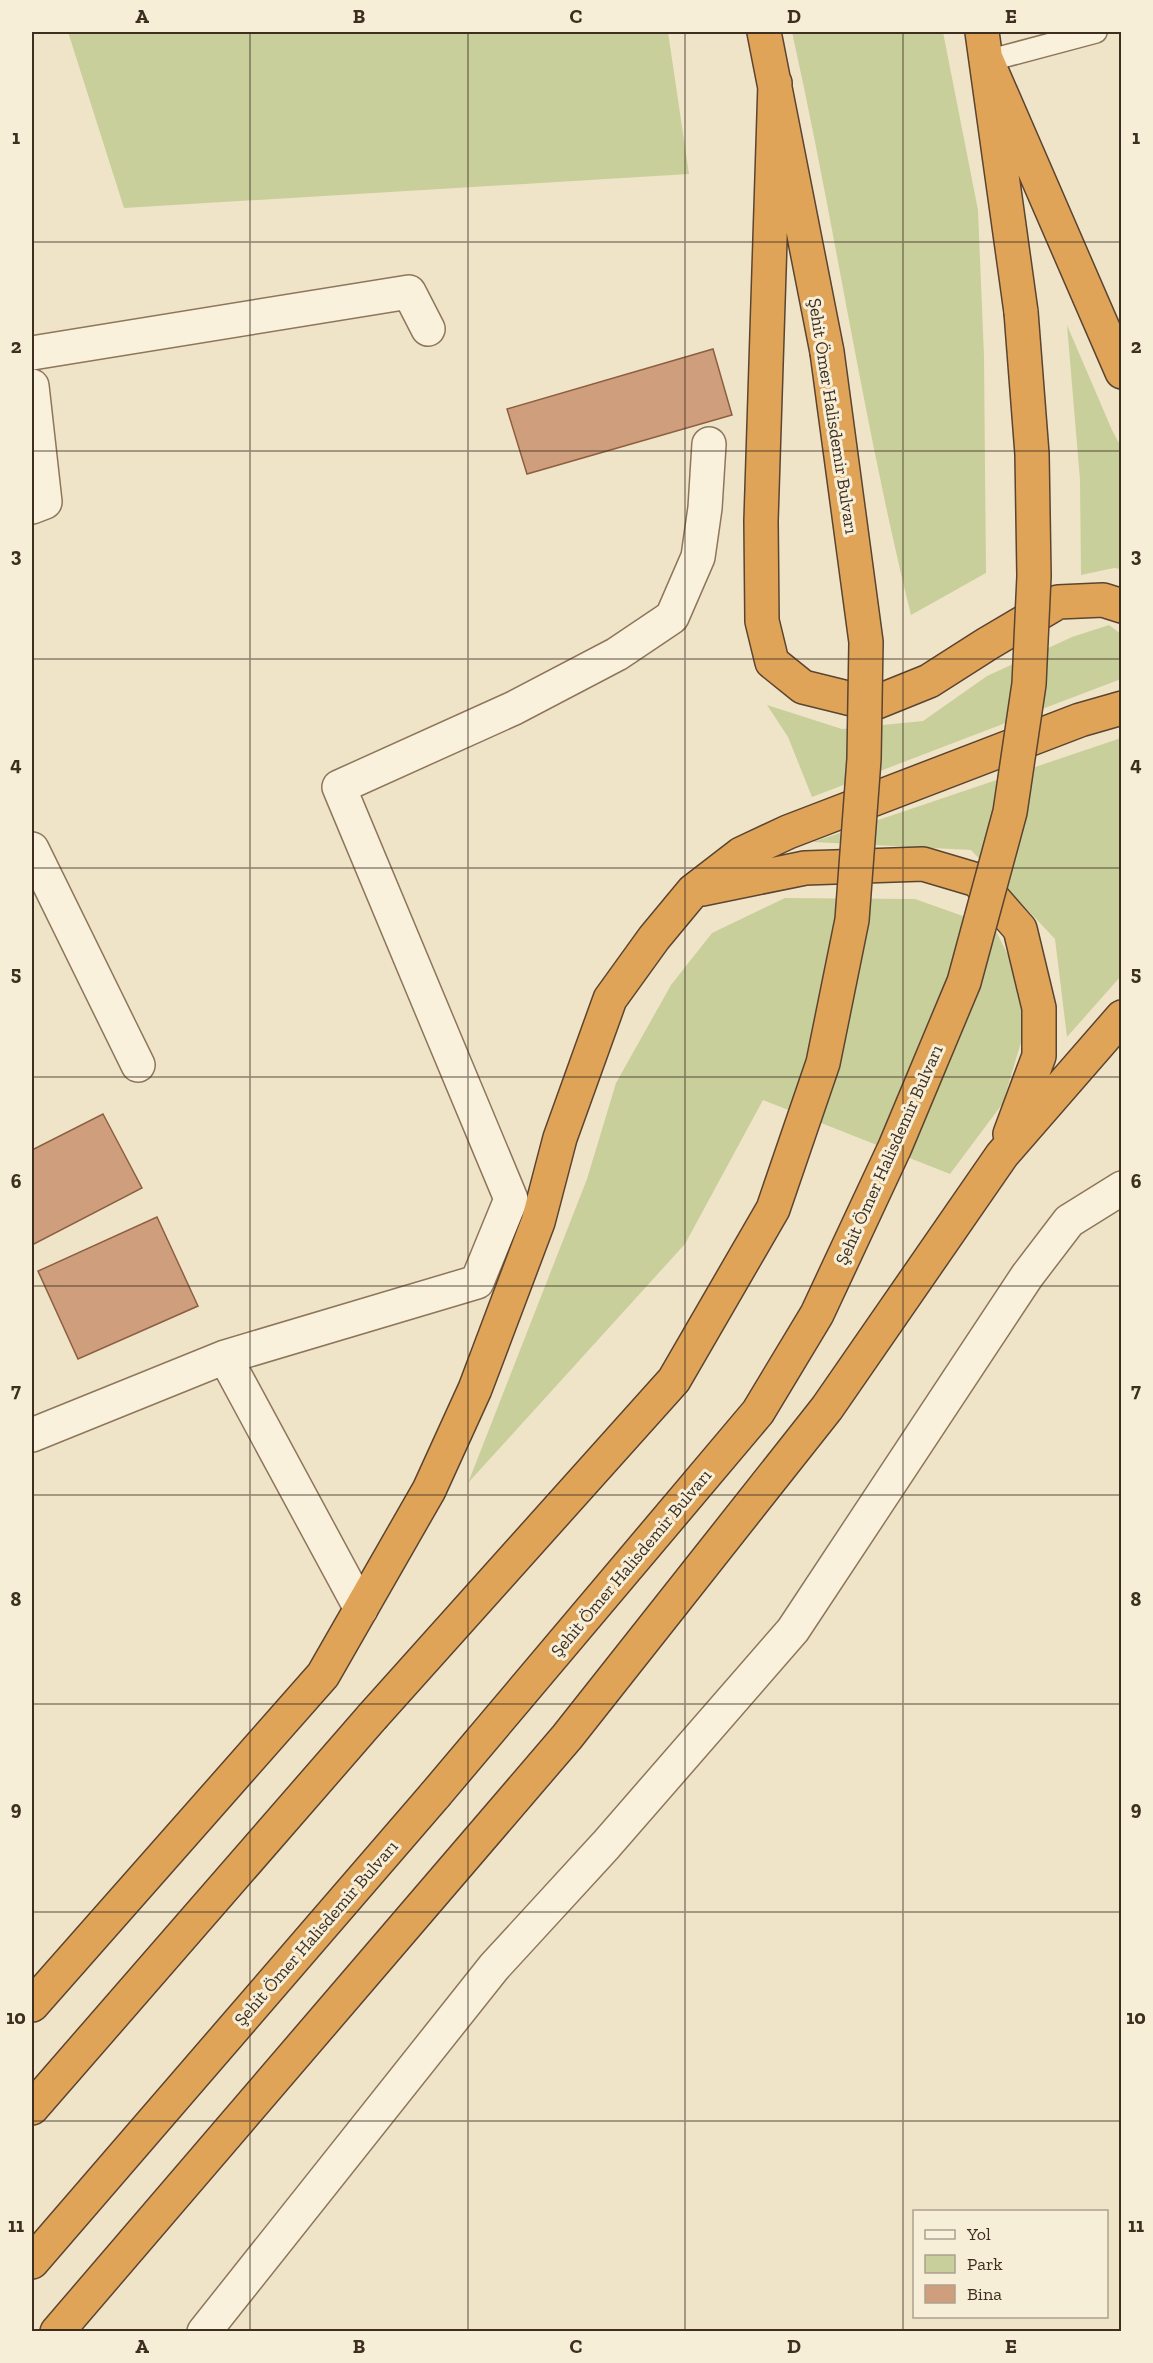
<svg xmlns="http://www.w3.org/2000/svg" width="1153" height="2363" font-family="'Zilla Slab',serif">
<rect width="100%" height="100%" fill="#f0e4c8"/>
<!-- green -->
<path fill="#c9cf9b" d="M68 32H668L689 174 124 208Z
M792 32H943L978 210 984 356 986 573 911 615C863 422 835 225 792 32Z
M1067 325 1112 430 1121 447V569L1114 568 1081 575 1080 480Z
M1109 625 1121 634V679L812 797 788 737 767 705 842 729 923 721 987 676 1072 637Z
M1121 738V976L1067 1037 1055 939 971 850 813 842Z
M785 898 915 899 994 927 1016 971 1024 1032 1003 1103 950 1174 763 1100 685 1244 468 1483 587 1179 616 1083 671 985 712 933Z"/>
<!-- building -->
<path fill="#cf9f7d" stroke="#8d5f41" stroke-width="1.5" d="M713 349 732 415 527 474 507 409Z
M103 1114 142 1188 32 1245V1150Z
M157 1217 198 1306 78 1359 38 1271Z"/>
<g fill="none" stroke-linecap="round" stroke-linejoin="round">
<!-- lane casing -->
<g stroke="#8d765c" stroke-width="24">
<path id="lane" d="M987 61 1096 32"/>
</g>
<!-- street casing -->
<g stroke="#8d765c" stroke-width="36">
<path id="street" d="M32 353 409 292 428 329
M32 386 45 502 32 507
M32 849 138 1065
M32 1435 225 1357
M361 1609 225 1357 477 1282 511 1199 339 787 514 708 617 654 672 617 698 557 705 508 709 444
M204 2332 494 1967 606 1845 793 1630 1027 1276 1069 1221 1122 1188"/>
</g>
<!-- highway casing -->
<g stroke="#5b4430" stroke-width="36">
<path id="highway" d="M764 32 827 352
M982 32 1021 312
M987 61 1122 372
M775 83 761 521 762 621 772 662 803 687 872 704 929 681 987 644 1058 602 1103 600 1122 606
M702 889 805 868 923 864 977 880 1020 929 1039 1008V1056L1010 1134
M32 2005 323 1675 429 1490 475 1389 538 1222 560 1138 610 999 654 938 693 891 741 854 788 832 1080 720 1122 708
M32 2108 372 1717
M32 2262 435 1795
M57 2332 567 1737 827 1408 1002 1155 1122 1017"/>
</g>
<!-- lane -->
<use href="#lane" stroke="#faf1dc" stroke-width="21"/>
<!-- street -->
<use href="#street" stroke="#faf1dc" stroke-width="33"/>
<!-- highway -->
<use href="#highway" stroke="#e0a458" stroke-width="33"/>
<!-- highway-bridge casing -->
<g stroke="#5b4430" stroke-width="36" stroke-linecap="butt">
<path id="highway-bridge" d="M372 1717 674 1380 773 1209 823 1063 852 920 864 759 866 642 827 352
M435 1795 758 1412 817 1314 895 1147 964 982 1010 812 1029 684 1034 576 1032 454 1021 312"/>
</g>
<!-- highway-bridge -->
<use href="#highway-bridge" stroke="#e0a458" stroke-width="33"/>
</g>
<!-- grid -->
<path fill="none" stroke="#3d2e20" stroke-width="1.5" stroke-opacity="0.55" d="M250 32V2332M468 32V2332M685 32V2332M903 32V2332M32 242H1122M32 451H1122M32 659H1122M32 868H1122M32 1077H1122M32 1286H1122M32 1495H1122M32 1704H1122M32 1912H1122M32 2121H1122"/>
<g text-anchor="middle" stroke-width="6" stroke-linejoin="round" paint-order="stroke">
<!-- street labels -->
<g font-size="18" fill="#3d2e20" stroke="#f7eed8">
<text transform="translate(833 416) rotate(81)" y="6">Şehit Ömer Halisdemir Bulvarı</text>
<text transform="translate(889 1155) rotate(-66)" y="6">Şehit Ömer Halisdemir Bulvarı</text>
<text transform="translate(631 1563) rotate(-50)" y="6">Şehit Ömer Halisdemir Bulvarı</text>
<text transform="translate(316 1933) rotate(-49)" y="6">Şehit Ömer Halisdemir Bulvarı</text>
</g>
</g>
<!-- border -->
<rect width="1153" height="2363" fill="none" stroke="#f7eed8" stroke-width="66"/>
<!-- legend -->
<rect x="913" y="2210" width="195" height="108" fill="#f7eed8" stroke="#ada18e" stroke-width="1.5"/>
<rect x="925" y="2230" width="30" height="9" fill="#faf1dc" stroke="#ada18e" stroke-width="1.5"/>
<text x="967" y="2240" font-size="18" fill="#3d2e20">Yol</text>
<rect x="925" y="2255" width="30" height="18" fill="#c9cf9b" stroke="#ada18e" stroke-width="1.5"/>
<text x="967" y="2270" font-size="18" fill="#3d2e20">Park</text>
<rect x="925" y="2285" width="30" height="18" fill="#cf9f7d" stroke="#ada18e" stroke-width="1.5"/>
<text x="967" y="2300" font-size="18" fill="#3d2e20">Bina</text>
<rect x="33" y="33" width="1087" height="2297" fill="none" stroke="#3d2e20" stroke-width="2"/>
<g font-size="20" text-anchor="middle" font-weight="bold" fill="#3d2e20">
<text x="142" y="23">A</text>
<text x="359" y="23">B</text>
<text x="576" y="23">C</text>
<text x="794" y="23">D</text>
<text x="1011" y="23">E</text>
<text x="16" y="144">1</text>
<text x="1136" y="144">1</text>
<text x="16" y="353">2</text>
<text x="1136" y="353">2</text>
<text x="16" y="562">3</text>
<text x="1136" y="562">3</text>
<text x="16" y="771">4</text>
<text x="1136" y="771">4</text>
<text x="16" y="980">5</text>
<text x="1136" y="980">5</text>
<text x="16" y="1188">6</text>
<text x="1136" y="1188">6</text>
<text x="16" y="1397">7</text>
<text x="1136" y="1397">7</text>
<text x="16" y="1606">8</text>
<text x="1136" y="1606">8</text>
<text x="16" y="1815">9</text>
<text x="1136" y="1815">9</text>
<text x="16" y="2024">10</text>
<text x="1136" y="2024">10</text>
<text x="16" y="2232">11</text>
<text x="1136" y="2232">11</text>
<text x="142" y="2353">A</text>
<text x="359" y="2353">B</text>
<text x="576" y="2353">C</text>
<text x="794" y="2353">D</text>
<text x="1011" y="2353">E</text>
</g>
</svg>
